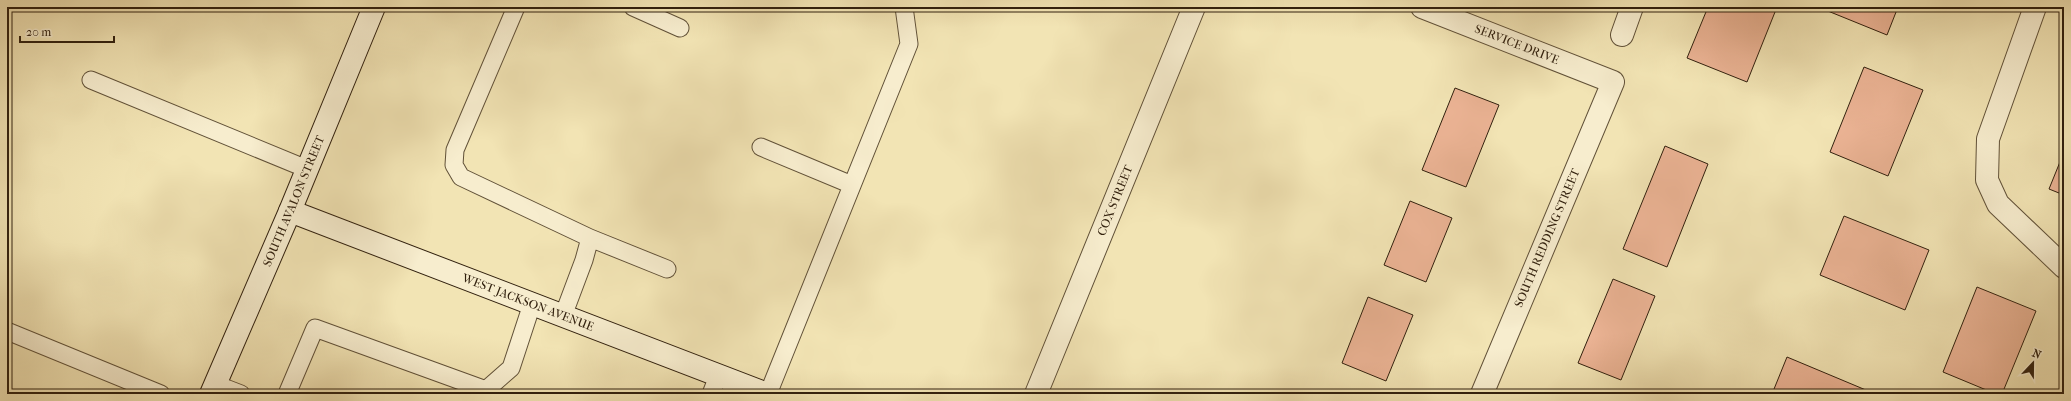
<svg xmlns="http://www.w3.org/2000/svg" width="2071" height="401" font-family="'IM FELL French Canon',serif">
<rect width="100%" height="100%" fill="#f2e4b4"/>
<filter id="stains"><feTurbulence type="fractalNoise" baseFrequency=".005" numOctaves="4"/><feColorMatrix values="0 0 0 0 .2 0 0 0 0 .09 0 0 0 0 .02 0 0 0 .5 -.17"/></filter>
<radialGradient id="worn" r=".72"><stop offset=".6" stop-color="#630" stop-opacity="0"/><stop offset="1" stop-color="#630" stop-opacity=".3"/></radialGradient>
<!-- building -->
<path fill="#ebb394" stroke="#31200e" d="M1708 7H1777L1747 82 1687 58Z
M1818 7H1898L1887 35Z
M1864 67 1923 90 1888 176 1830 152Z
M1455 88 1499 105 1466 187 1422 170Z
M1665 146 1708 164 1667 267 1623 249Z
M2064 152V195L2049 189Z
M1410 201 1452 218 1426 282 1384 265Z
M1844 216 1929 250 1905 310 1820 275Z
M1613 279 1655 296 1621 380 1578 363Z
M1977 287 2036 311 2002 394H1996L1943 372Z
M1368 297 1413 315 1386 381 1342 363Z
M1787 357 1873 393V394H1772Z"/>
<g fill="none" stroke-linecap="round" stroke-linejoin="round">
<!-- lane casing -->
<g stroke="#615138" stroke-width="19">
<path id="lane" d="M516 7 455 150 454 165 461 177 590 238 584 260 563 316
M633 7 680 28
M91 80 307 169
M761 147 852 185
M590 238 667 269
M7 331 161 394
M215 384 241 394
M287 394 315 328 486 390 511 368 532 304
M711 394 718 376
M768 394 909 44 904 7"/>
</g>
<!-- street casing -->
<g stroke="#615138" stroke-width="24">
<g id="street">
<path id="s1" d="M1422 7 1613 82 1482 394"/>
<path d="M2035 7 1988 139 1987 180 1998 204 2064 267"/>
<path d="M1622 35 1632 7"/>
<path id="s2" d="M1036 394 1194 7"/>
</g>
</g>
<!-- secondary casing -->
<g stroke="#31200e" stroke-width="24">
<g id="secondary">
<path id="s3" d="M290 211 767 394"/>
<path id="s4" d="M211 394 290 211 374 7"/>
</g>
</g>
<!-- lane -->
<use href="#lane" stroke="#f7edce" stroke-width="17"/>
<!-- street -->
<use href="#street" stroke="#f7edce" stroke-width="22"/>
<!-- secondary -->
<use href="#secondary" stroke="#f7edce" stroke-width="22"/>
</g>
<g text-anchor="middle" stroke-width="3.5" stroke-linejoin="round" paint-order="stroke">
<!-- street labels -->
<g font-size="12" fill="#31200e" stroke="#f7edce">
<text dy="4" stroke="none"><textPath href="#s1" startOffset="102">SERVICE DRIVE</textPath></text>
<text dy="4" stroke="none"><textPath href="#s2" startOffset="209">COX STREET</textPath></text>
<text dy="4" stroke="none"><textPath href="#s4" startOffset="210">SOUTH AVALON STREET</textPath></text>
<text transform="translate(1547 238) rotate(-67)" y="4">SOUTH REDDING STREET</text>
<text dy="4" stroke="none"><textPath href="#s3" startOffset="255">WEST JACKSON AVENUE</textPath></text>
</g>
</g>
<!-- margin -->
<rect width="2071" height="401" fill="none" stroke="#f2e4b4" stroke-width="24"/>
<rect x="8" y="8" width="2055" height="385" fill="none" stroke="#31200e" stroke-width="2"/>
<rect x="12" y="12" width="2047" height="377" fill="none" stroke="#31200e"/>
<!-- north arrow -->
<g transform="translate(2033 363) rotate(22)" stroke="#f7edce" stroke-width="3" paint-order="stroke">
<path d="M0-3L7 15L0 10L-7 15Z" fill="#31200e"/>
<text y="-6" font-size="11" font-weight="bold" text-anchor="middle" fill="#31200e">N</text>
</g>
<!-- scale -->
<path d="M20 36v6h94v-6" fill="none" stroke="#31200e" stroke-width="2"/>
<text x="26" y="36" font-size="12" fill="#31200e" stroke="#f7edce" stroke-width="3" paint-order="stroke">20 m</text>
<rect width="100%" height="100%" filter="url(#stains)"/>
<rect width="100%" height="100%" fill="url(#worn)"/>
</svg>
